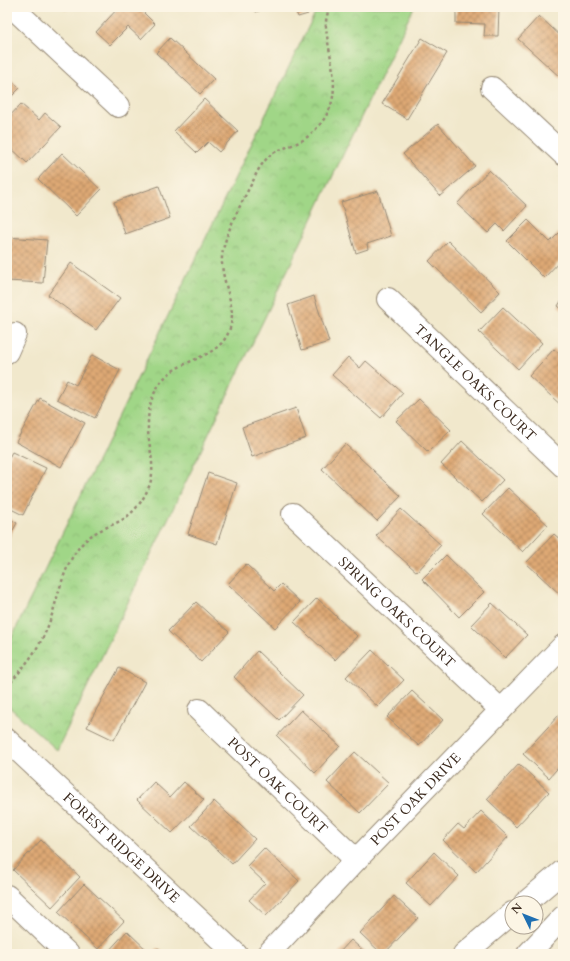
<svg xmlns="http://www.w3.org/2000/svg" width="570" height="961" font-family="Cardo,serif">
<defs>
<pattern id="park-crowns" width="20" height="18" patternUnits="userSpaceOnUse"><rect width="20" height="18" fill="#a0d687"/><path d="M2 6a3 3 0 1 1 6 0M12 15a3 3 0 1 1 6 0" fill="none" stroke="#8bb874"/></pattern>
<pattern id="building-cross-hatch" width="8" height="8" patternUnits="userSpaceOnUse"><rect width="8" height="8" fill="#dea975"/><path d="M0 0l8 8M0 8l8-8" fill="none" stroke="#b58a5f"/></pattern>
</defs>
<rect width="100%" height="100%" fill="#fcf5e5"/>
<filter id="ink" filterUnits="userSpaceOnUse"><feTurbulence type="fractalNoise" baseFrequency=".025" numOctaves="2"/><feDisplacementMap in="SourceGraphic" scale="8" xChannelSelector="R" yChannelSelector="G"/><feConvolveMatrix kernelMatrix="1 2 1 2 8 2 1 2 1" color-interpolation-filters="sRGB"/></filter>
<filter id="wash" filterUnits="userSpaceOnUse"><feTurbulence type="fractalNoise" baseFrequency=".012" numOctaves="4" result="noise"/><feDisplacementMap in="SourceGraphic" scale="16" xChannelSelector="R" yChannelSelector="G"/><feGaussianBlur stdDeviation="0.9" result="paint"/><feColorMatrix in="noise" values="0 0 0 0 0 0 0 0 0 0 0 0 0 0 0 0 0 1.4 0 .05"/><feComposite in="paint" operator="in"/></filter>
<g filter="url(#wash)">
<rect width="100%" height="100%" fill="#f1e8cc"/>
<!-- park -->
<path fill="url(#park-crowns)" stroke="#6e8052" d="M318 7H414L57 750 7 705V647Z"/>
<g id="blocks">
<!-- building -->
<path fill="url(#building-cross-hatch)" d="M64 7H76L65 10Z
M119 7H138L155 24 141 39 128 27 110 45 96 32Z
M254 7H269L256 12Z
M294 7H306L308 14 298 17Z
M456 7 499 8 498 36H484L485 24 456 23Z
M539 16 563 38V76L561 78 518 39Z
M170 38 214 79 200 94 156 53Z
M422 38 447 53 407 119 382 104Z
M7 76 20 88 7 101Z
M204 99 238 131 219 152 208 142 197 153 174 131Z
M21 104 39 120 45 113 61 127 27 163 7 144V119Z
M438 124 475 166 440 196 403 154Z
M62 153 101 190 76 216 38 179Z
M489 170 527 206 504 231 497 224 488 233 457 204Z
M159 186 170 218 125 234 114 202Z
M378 191 391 236 367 244 368 249 356 253 341 202Z
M528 220 550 242 559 233 563 237V258L544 278 507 241Z
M7 237 47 240 43 283 7 281Z
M448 241 500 292 481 312 429 261Z
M71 263 120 298 96 330 48 295Z
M314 296 329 342 302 350 288 305Z
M563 298V310L558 306Z
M503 307 542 343 518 369 479 332Z
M554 349 563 357V407L529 376Z
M92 355 120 370 95 418 57 399 67 380 76 385Z
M348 357 360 368 366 361 403 393 381 418 332 375Z
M40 398 85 423 61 467 16 442Z
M419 399 451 430 428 452 396 421Z
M296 408 306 438 252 457 242 427Z
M462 441 503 480 482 502 441 464Z
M345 444 401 496 377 521 322 469Z
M12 452 46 468 23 515 7 507V461Z
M208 473 237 483 217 544 188 534Z
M508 488 548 525 523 552 483 514Z
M401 509 441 545 417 572 376 536Z
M7 517 17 523 7 541Z
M554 534 563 542V597L526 563Z
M446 555 484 592 459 617 422 579Z
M246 564 274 591 281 584 300 602 275 628 228 584Z
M317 598 357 636 335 660 294 622Z
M196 602 229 632 201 662 168 631Z
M492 603 527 635 505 658 471 625Z
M372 650 404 680 378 707 346 677Z
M257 651 303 695 279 720 234 677Z
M119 668 145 682 114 740 87 727Z
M412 691 443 720 419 746 387 717Z
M301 710 340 746 315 773 277 736Z
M559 715 563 718V762L549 778 523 754Z
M355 752 389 783 360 813 327 782Z
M519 764 549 792 516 827 487 799Z
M154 782 170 797 184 782 204 800 172 833 137 800Z
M214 801 255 839 232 864 191 826Z
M481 811 508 837 476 872 443 840 458 824 464 829Z
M41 840 80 877 52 907 13 870Z
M264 848 299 881 266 916 249 900 265 883 247 866Z
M434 852 459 876 431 906 406 883Z
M84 884 124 921 98 949 58 912Z
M394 896 418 918 384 954H382L360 933Z
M127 931 151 954H106Z
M351 940 367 954H338Z
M158 948 165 954H152Z"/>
</g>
</g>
<g filter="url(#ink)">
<use href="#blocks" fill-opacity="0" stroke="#968975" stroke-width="1"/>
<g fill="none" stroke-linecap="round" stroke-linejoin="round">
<!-- minor casing -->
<g stroke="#968975" stroke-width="24">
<g id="minor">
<path d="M12 7 118 106"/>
<path d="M492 88 563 154"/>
<path id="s1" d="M388 299 563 466"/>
<path d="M7 352 15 334"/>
<path id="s2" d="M293 514 501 710"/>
<path id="s3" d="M199 710 356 860"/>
<path d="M7 896 68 954"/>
<path id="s4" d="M268 954 356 860 563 646"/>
</g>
</g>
<!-- major casing -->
<g stroke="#968975" stroke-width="24">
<g id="major">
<path id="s5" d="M7 740 236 954"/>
<path d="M525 903 563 871"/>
<path d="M464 954 512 913"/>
<path d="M528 954 563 917"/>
</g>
</g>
<!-- path -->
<path stroke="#968975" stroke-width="2.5" stroke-dasharray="3 3" stroke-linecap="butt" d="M7 687C21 670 36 653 45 633 59 603 60 564 86 540 97 529 113 526 125 518 136 510 143 500 148 489 158 467 147 446 148 424 148 410 151 397 159 385 176 357 217 362 229 331 238 308 223 287 222 263 220 241 243 200 254 179 258 169 264 160 273 153 283 148 294 145 303 140 315 132 327 118 331 105 339 79 328 53 326 27 325 21 328 13 329 7"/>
<!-- minor -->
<use href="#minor" stroke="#fff" stroke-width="22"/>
<!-- major -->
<use href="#major" stroke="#fff" stroke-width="22"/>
</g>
</g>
<g text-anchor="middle" stroke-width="3.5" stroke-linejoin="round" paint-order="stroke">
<!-- street labels -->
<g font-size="14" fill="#3b2a1e" stroke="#fcf5e5">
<text dy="5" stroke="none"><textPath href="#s1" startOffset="121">TANGLE OAKS COURT</textPath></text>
<text dy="5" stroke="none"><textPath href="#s2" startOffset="143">SPRING OAKS COURT</textPath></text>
<text dy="5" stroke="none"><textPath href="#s3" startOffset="109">POST OAK COURT</textPath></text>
<text dy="5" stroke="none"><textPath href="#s4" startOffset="214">POST OAK DRIVE</textPath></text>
<text dy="5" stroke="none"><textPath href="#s5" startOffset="157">FOREST RIDGE DRIVE</textPath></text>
</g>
</g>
<!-- margin -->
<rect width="570" height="961" fill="none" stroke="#fcf5e5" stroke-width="24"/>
<!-- north arrow -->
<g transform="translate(524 915) rotate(313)"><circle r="19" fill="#fcf5e5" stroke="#afa495"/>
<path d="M0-3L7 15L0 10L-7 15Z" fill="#1f6fb2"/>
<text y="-6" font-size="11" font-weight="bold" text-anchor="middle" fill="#3b2a1e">N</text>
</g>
</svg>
